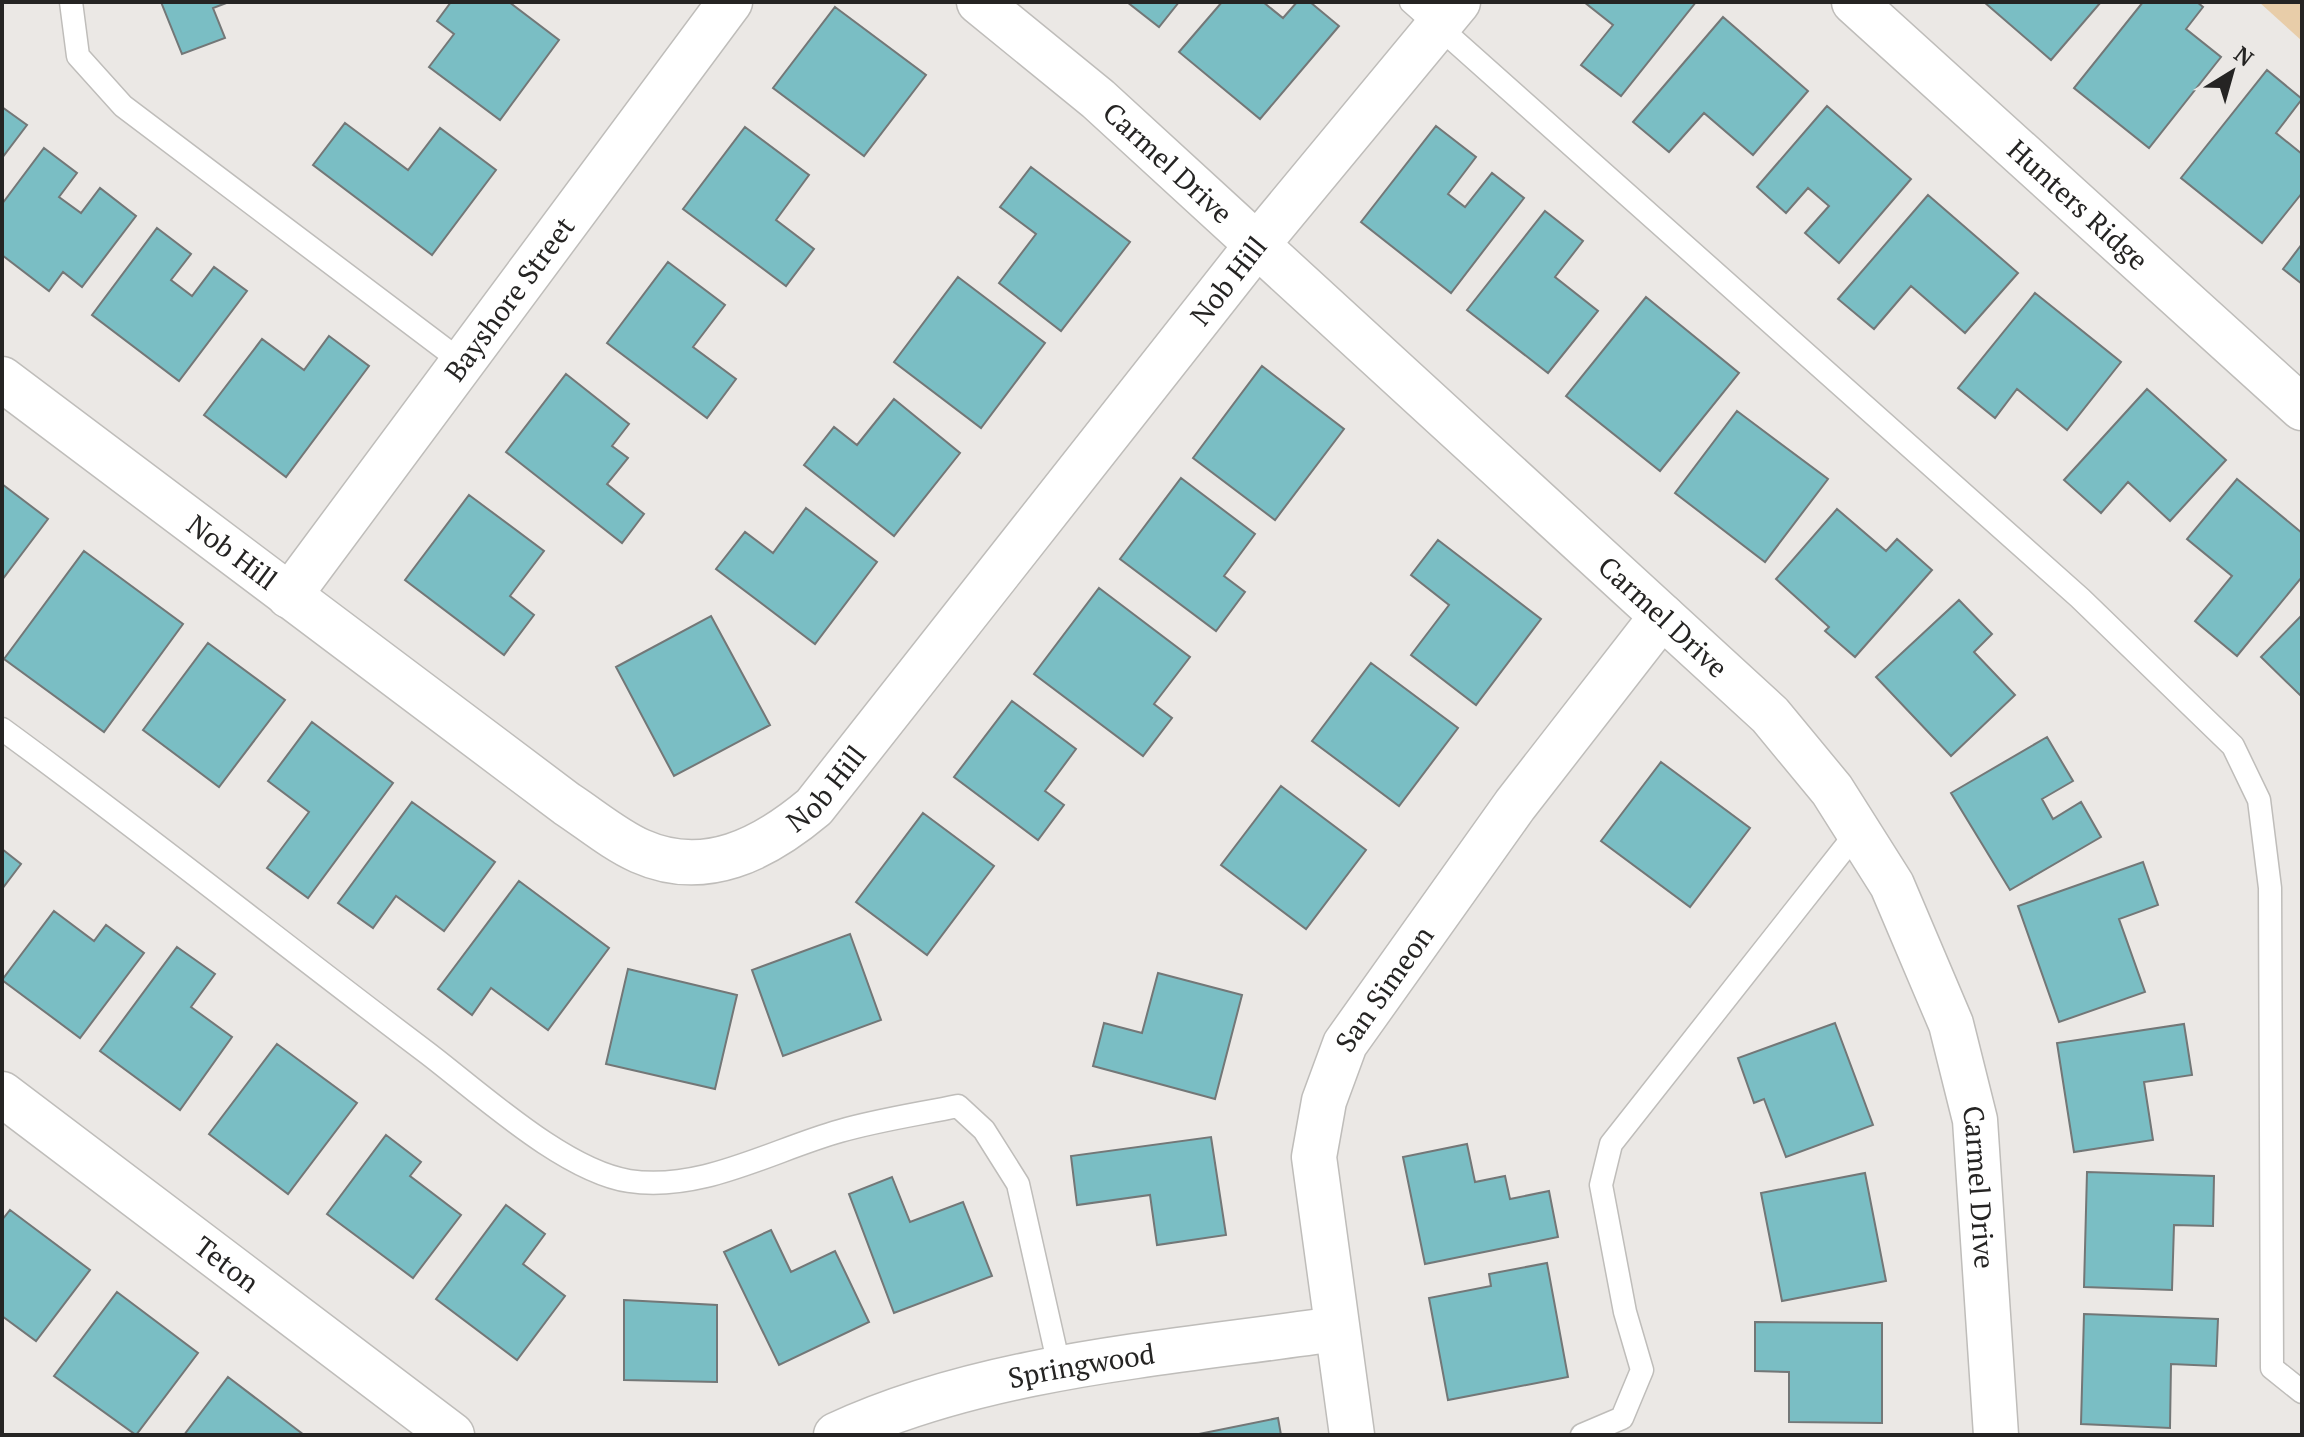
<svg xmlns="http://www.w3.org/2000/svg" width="2304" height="1437" font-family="'PT Serif',serif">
<rect width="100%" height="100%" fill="#ebe8e5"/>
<!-- green -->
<path fill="#e8cda9" d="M2259 2H2302V41Z"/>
<!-- building -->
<path fill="#7abec4" stroke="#737777" stroke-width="2" d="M161 2H229L213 8 225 38 182 54Z
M451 2H509L559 40 500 120 429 67 454 34 437 21Z
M1127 2H1179L1159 27Z
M1222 2H1263L1283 18 1297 2H1310L1339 26 1260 119 1179 52Z
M1584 2H1696L1621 96 1581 65 1613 25Z
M1984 2H2101L2051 60Z
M2143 2H2197L2203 7 2186 29 2221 57 2149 148 2074 88Z
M835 7 926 75 864 156 773 88Z
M1723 17 1808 91 1753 155 1704 113 1669 152 1633 122Z
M2267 70 2302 99 2276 133 2302 154V193L2262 243 2181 178Z
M1827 106 1911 179 1839 263 1805 233 1829 206 1808 188 1786 213 1757 187Z
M2 107 27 125 2 158Z
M345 123 408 170 440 128 496 170 432 255 313 165Z
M1436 126 1476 157 1448 194 1465 207 1492 173 1524 198 1451 293 1361 222Z
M745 127 809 175 776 220 814 249 786 286 683 209Z
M44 148 77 173 59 197 81 213 100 188 136 216 82 287 63 272 49 291 2 255V204Z
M1031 167 1130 242 1061 331 999 283 1036 234 1000 207Z
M1928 195 2018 273 1965 333 1911 286 1874 329 1838 299Z
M1545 211 1583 241 1555 277 1598 311 1548 373 1467 310Z
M157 228 191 254 171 280 192 296 214 267 247 291 179 381 92 315Z
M2302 244V284L2283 269Z
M668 262 725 305 693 347 736 379 707 418 607 343Z
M958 277 1045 343 981 428 894 362Z
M2035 293 2121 362 2067 430 2017 389 1995 418 1958 388Z
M1646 297 1739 373 1660 471 1566 396Z
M329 336 369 366 286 477 204 415 262 339 304 370Z
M1262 366 1344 429 1275 520 1193 458Z
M566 374 629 424 612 446 628 458 607 484 644 514 622 543 506 452Z
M2147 389 2226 460 2170 521 2128 482 2101 513 2064 480Z
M894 399 960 453 894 536 804 465 834 427 857 445Z
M1737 411 1828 479 1765 562 1675 493Z
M1181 478 1255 534 1224 576 1245 592 1216 631 1120 559Z
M2237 479 2302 533V577L2237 656 2195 621 2232 576 2187 539Z
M2 484 48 519 2 580Z
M469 495 544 551 510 596 534 615 504 655 405 580Z
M806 508 877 562 815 644 716 569 745 532 773 553Z
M1837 509 1886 551 1897 539 1932 570 1855 657 1825 631 1829 627 1776 579Z
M1438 540 1541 619 1476 705 1411 655 1449 605 1411 575Z
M84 551 183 624 104 732 4 659Z
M1099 588 1190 657 1154 704 1172 718 1143 756 1034 674Z
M1959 600 1992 634 1974 652 2015 695 1951 756 1876 677Z
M2302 615V697L2261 657Z
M711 616 770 725 674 776 616 667Z
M208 643 285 700 219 787 143 730Z
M1371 663 1458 728 1399 806 1312 741Z
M1012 701 1076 749 1045 791 1064 805 1038 840 954 777Z
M312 722 393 783 308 898 267 868 309 812 268 781Z
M2047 737 2073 781 2042 799 2053 819 2081 802 2101 837 2010 890 1951 793Z
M1661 762 1750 828 1690 907 1601 841Z
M1281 786 1366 850 1306 929 1221 865Z
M412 802 495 862 444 931 396 896 373 928 338 903Z
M923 813 994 866 927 955 856 902Z
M2 849 21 864 2 889Z
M2143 862 2158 905 2119 919 2145 992 2059 1022 2018 906Z
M519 881 609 948 548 1030 491 988 472 1015 438 989Z
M54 911 94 941 106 925 144 953 80 1038 2 980Z
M850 934 881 1020 783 1056 752 970Z
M177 947 215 974 191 1007 232 1037 180 1110 100 1051Z
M628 969 737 995 715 1089 606 1064Z
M1158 973 1242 995 1215 1099 1093 1066 1104 1023 1142 1033Z
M1835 1023 1873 1125 1786 1157 1764 1099 1754 1103 1738 1058Z
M2184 1024 2192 1075 2144 1082 2153 1140 2074 1152 2057 1043Z
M277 1044 357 1103 288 1194 209 1134Z
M386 1135 421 1162 410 1176 461 1215 413 1278 327 1214Z
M1211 1137 1226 1235 1157 1245 1150 1195 1077 1205 1071 1156Z
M1467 1144 1475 1182 1505 1176 1510 1199 1549 1191 1558 1237 1425 1264 1403 1157Z
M2087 1172 2214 1176 2213 1226 2174 1225 2172 1290 2084 1287Z
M1865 1173 1886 1281 1782 1301 1761 1193Z
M892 1177 910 1222 963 1202 992 1276 894 1313 849 1194Z
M506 1205 545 1234 523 1264 565 1296 517 1360 436 1299Z
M10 1210 90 1270 36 1341 2 1316V1220Z
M771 1230 791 1272 835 1251 869 1322 779 1365 724 1252Z
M1547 1263 1568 1377 1448 1400 1429 1298 1491 1286 1489 1274Z
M117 1292 198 1353 136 1435 54 1376Z
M624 1300 717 1305V1382L624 1380Z
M2084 1314 2218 1319 2216 1366 2171 1364 2170 1428 2081 1424Z
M1755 1322 1882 1323V1423L1789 1422V1372L1755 1371Z
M228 1377 304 1435H184Z
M1278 1418 1281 1435H1194Z"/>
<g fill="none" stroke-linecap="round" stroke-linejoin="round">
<!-- lane casing -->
<g stroke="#bfbdba" stroke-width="25">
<path id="lane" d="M71 2 78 56 123 106 462 362
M1411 2 2080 598 2233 746 2259 800 2270 888 2272 1368 2302 1392
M2 729C146 834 284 945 426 1052 480 1093 564 1171 629 1181 702 1192 772 1150 840 1131 878 1120 919 1114 958 1106L984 1130 1018 1184 1060 1370
M1582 1435 1622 1418 1642 1370 1625 1312 1601 1185 1611 1144 1858 831"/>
</g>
<!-- street casing -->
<g stroke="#bfbdba" stroke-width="47">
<g id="street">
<path id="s1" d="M979 2 1098 99 1770 715 1832 790 1892 885 1951 1024 1975 1120 1996 1435"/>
<path id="s2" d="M1854 2 2302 408"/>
<path id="s3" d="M2 379 567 804C590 819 615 840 640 851 705 880 764 849 814 807L1256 246 1458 2"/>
<path id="s4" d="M289 596 730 2"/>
<path id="s5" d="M2 1094 452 1435"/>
<path id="s6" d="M836 1435C986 1365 1172 1353 1335 1329"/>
<path id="s7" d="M1352 1435 1314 1157 1324 1101 1345 1044 1515 805 1662 616"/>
</g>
</g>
<!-- lane -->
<use href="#lane" stroke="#fff" stroke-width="22"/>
<!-- street -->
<use href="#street" stroke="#fff" stroke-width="44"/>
</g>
<g text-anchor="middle" stroke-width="8" stroke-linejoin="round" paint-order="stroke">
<!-- street labels -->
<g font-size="28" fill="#252423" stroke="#ebe8e5">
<text dy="10" stroke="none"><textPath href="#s1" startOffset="248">Carmel Drive</textPath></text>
<text dy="10" stroke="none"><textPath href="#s2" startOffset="302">Hunters Ridge</textPath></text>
<text dy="10" stroke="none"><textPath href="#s3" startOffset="1654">Nob Hill</textPath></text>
<text dy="10" stroke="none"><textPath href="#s4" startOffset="370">Bayshore Street</textPath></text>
<text dy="10" stroke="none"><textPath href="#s3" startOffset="288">Nob Hill</textPath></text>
<text dy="10" stroke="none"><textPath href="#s1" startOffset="920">Carmel Drive</textPath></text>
<text dy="10" stroke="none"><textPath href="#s3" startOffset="1006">Nob Hill</textPath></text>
<text dy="10" stroke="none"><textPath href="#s7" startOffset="466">San Simeon</textPath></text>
<text dy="10" stroke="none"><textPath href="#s1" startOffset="1592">Carmel Drive</textPath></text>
<text dy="10" stroke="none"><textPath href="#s5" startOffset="282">Teton</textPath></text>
<text dy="10" stroke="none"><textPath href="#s6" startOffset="256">Springwood</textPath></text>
</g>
</g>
<!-- border -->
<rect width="2304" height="1437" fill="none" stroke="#252423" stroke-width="8"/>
<!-- north arrow -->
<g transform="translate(2232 72) rotate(37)" stroke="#ebe8e5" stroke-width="6" paint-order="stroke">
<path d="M0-6L14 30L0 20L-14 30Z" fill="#252423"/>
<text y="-12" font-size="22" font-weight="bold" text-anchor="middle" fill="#252423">N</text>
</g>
</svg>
